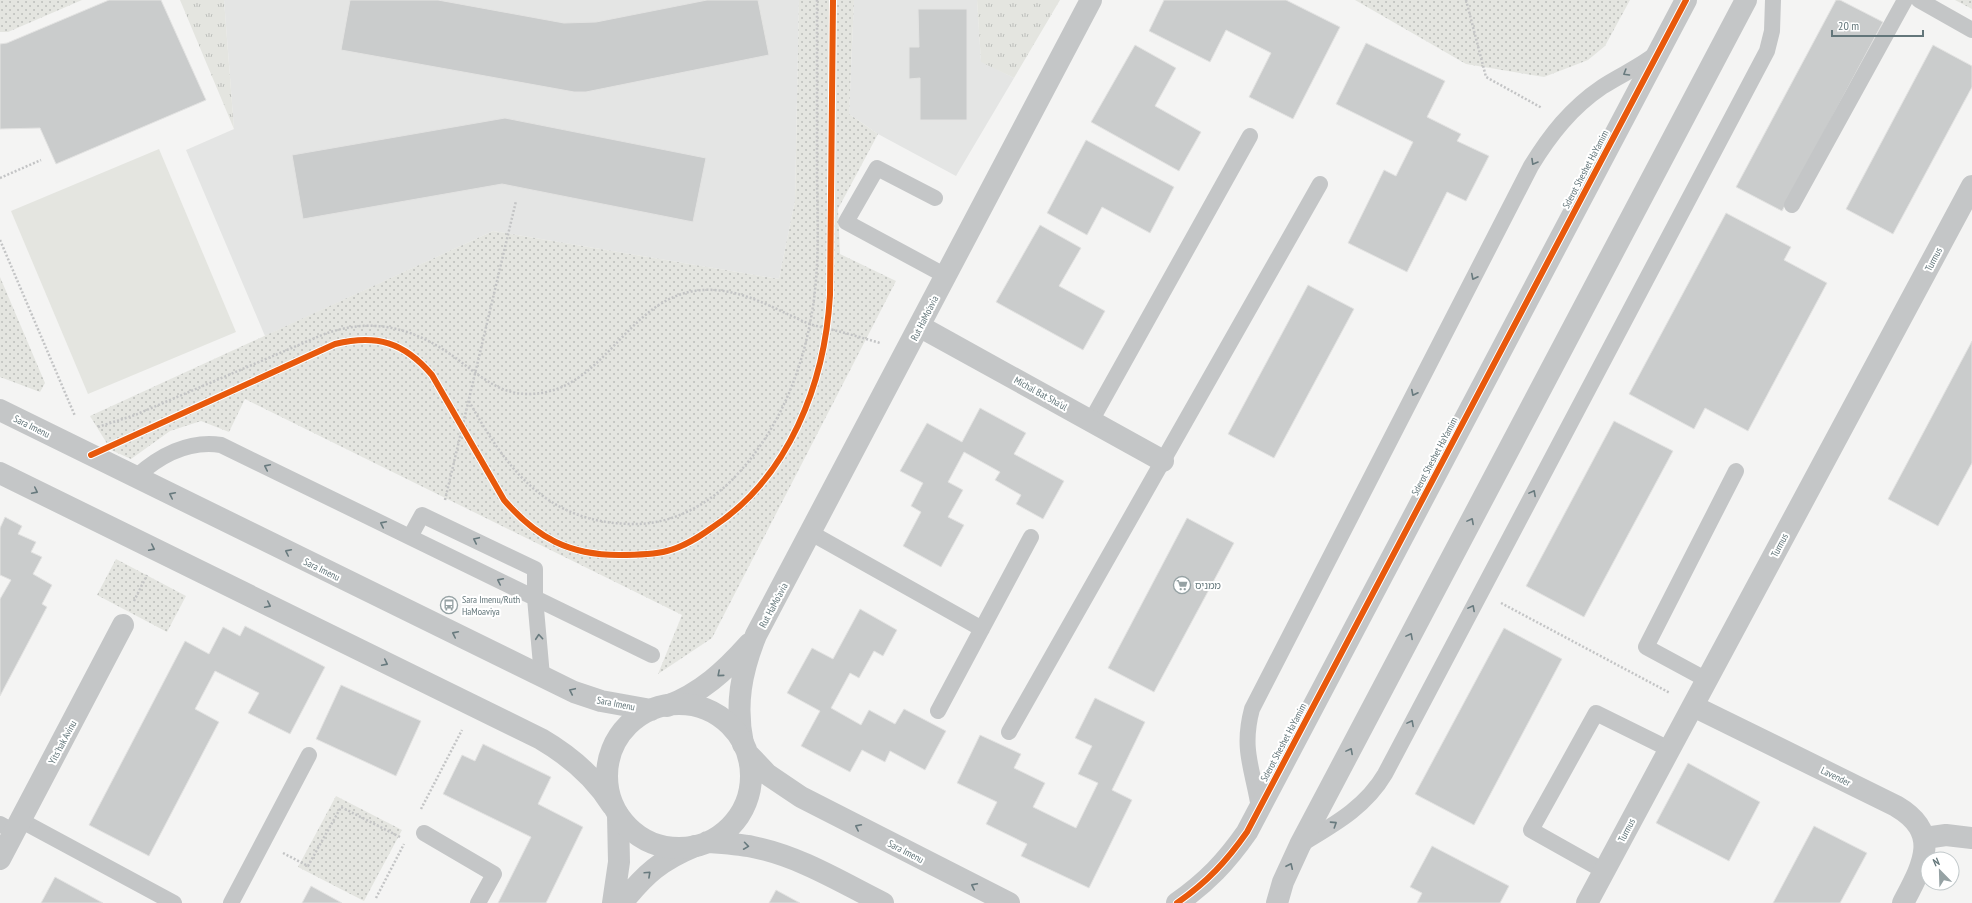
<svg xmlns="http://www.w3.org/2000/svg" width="1972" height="903" font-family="'PT Sans Narrow','Noto Sans Hebrew',sans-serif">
<defs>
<pattern id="grass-tufts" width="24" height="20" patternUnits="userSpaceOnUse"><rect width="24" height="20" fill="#e4e5e0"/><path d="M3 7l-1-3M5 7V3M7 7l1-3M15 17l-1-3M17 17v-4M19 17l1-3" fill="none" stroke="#bcbebb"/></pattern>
<pattern id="park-dots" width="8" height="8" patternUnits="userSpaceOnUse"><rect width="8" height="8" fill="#e4e5e0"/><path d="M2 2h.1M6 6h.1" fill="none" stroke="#bcbebb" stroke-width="1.8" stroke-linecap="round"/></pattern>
</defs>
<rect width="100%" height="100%" fill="#f4f4f3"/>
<!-- built -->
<path fill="#e4e5e4" d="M224 0H799L795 201 779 279 493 231 265 336 186 150 234 129Z
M854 0H977L981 61 1014 78 956 176 878 134 849 114Z"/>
<!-- grass -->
<path fill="url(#grass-tufts)" d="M180 0H224L234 129Z
M977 0H1060L1014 78 981 62Z"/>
<!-- park -->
<path fill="url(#park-dots)" d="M0 0H82L8 32H0Z
M799 0H854L849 114 878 134 838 209 840 254 896 281 712 638 658 674 682 615 245 399 229 432 201 421 170 431 131 459 111 450 90 416 493 231 779 279 795 201Z
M1355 0H1630L1605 46 1588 60 1544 77 1466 64Z
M1955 0H1972V9Z
M0 277 45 383 40 392 0 377Z
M116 559 186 596 167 632 97 595Z
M336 796 402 830 364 901 298 867Z"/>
<!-- pitch -->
<path fill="#e4e5e0" d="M159 149 236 332 88 394 11 211Z"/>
<!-- building -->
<path fill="#cacccc" stroke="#e3e3e2" d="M109 0H161L206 100 56 164 40 128 0 129V44L7 43Z
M350 0H438L564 23 596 22 707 0H758L769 55 586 92H574L341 50Z
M1164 0H1286L1340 27 1293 119 1249 97 1271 53 1226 30 1210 62 1149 31Z
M1836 0H1840L1883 22 1782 211 1736 187Z
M918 9H967V120H920V78L909 79V47H919Z
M1366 43 1445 81 1427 117 1461 134 1457 141 1489 156 1466 201 1447 192 1407 272 1348 243 1384 170 1396 176 1413 142 1336 104Z
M1135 45 1176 68 1155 106 1201 132 1179 171 1091 122Z
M1933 45 1972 66V87L1893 234 1846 209Z
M505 118 706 158 693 222 502 184 303 219 292 155Z
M1086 140 1174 187 1150 233 1102 207 1087 235 1047 213Z
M1726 213 1791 247 1784 260 1827 283 1748 431 1705 408 1694 429 1629 394Z
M1040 225 1081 248 1059 286 1105 311 1083 350 996 302Z
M1308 285 1354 309 1274 458 1228 434Z
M1972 341V463L1938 526 1888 499Z
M980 408 1026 433 1014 454 1064 481 1043 519 1016 504 1021 495 995 480 1000 472 964 452 948 482 963 490 948 517 964 525 941 567 903 546 921 512 911 506 923 483 900 471 927 423 962 442Z
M1614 421 1673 451 1584 617 1526 586Z
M5 517 22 526 18 534 36 542 31 552 42 557 33 574 52 585 42 604 47 607 0 696V599L11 580 0 575V528Z
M1187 518 1234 543 1154 692 1108 668Z
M860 609 897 630 883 656 874 651 859 678 850 673 831 708 861 725 869 710 895 724 904 709 946 731 925 770 890 751 885 762 862 750 850 772 801 746 820 711 787 693 812 648 833 659Z
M245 626 325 667 290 734 248 713 259 693 215 671 195 709 219 722 149 856 89 825 185 641 209 654 223 627 240 636Z
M1504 628 1562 659 1474 825 1415 794Z
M341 685 421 721 396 776 316 739Z
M1095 698 1145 722 1112 790 1132 800 1089 888 1021 856 1027 844 986 824 997 802 957 783 980 735 1021 754 1014 768 1045 783 1033 807 1076 828 1098 783 1078 774 1092 746 1075 738Z
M483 744 551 777 538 804 583 827 546 903H498L531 837 443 794 462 755 475 761Z
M1688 763 1760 802 1729 861 1656 823Z
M1814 826 1867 853 1840 903H1773Z
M1432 846 1509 886 1500 903H1417L1422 893 1410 887Z
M55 877 103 903H41Z
M311 886 342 903H302Z
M776 890 800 903H769Z"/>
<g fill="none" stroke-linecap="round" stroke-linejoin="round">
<!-- path -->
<path stroke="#c3c4c5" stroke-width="2.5" stroke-dasharray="2 2" stroke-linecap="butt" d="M1466 0 1486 77 1542 108
M0 178 41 160
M0 240 75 416
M469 401C507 470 547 523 632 524 670 525 706 506 732 480 784 427 810 353 816 280 819 244 817 207 817 171 817 114 817 57 817 0
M98 427 135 415 322 335C374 315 418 329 461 362 481 377 501 394 527 394 609 395 628 285 714 290 748 292 777 310 807 323 814 326 822 327 829 329 846 333 863 338 880 343
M445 500 516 201
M134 601 147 575
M1501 603 1670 693
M421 809 462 730
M283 853 308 866 341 807 400 837
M376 898 404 844"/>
<!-- service -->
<path stroke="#c4c6c7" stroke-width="16" d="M1919 0 1972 30
M935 198 877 168 846 222 946 276
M1792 205 1905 0
M1091 421 1250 136
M136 477C159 456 189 440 221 445L652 655
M811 533 982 629
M410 537 422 515 535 569V598L542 676
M1707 680 1646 647 1736 471
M938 711 1031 537
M1009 732 1320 184
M1259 808C1253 769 1241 750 1252 709L1531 166C1550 135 1571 108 1602 87 1620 75 1640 67 1657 53
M20 820 174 903
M0 824 14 832
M424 833 494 874 478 903
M1300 845C1333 825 1365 808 1385 774L1767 51 1772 31 1773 0
M1604 871 1531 830 1596 713 1669 749
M231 903 309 755"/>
<!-- minor -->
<path stroke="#c4c6c7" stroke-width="22" d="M919 326 1163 461
M667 706C701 693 725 671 749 644
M1693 706 1896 806C1942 833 1923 865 1903 903
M743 744C735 705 741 672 756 635L1091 0
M1925 838 1946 835 1972 838
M0 859 123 625
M613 903 619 862 618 815
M622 903C645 874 661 860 695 846
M1587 903 1972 186"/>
<!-- tertiary -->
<path stroke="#c4c6c7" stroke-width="22" d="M0 410 574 692 601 701 651 710
M0 473 541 739C570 756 594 776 612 805
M607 776a72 72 0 1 1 144 0a72 72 0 1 1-144 0Z
M748 754 767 774 801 797 1009 903
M707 842C722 843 738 844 753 847 799 856 841 882 883 903
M1177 903C1207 882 1226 862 1247 832L1686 0
M1277 903 1283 882 1300 845 1746 0"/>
<!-- cycleway casing -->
<g stroke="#fff" stroke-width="8">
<path id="cycleway" d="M91 455 335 344C376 334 404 342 432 375L504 500C537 538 569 555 619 555 635 555 652 555 667 551 684 547 699 537 713 527 789 477 825 383 830 295L833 0
M1177 903C1207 882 1226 862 1247 832L1686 0"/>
</g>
<!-- cycleway -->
<use href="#cycleway" stroke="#e8590c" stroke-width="6"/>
</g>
<!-- one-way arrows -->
<defs><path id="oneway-chevron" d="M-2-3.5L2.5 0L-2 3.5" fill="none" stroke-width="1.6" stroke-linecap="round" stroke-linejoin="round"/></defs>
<g stroke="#687a7e">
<use href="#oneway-chevron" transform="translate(1626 73) rotate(149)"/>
<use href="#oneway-chevron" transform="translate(1534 162) rotate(120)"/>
<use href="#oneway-chevron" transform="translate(1474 277) rotate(117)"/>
<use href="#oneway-chevron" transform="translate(1414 393) rotate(117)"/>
<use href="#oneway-chevron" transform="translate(267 467) rotate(-154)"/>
<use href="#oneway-chevron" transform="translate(35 491) rotate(26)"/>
<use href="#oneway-chevron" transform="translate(1533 493) rotate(-62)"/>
<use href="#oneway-chevron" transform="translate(172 495) rotate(-154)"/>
<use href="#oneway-chevron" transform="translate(1471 521) rotate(-62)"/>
<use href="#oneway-chevron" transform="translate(383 524) rotate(-154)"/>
<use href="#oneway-chevron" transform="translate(476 540) rotate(-155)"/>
<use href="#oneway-chevron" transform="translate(152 548) rotate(26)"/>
<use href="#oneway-chevron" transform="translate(288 552) rotate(-154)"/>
<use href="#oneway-chevron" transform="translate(500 581) rotate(-154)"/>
<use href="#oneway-chevron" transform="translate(268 605) rotate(26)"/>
<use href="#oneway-chevron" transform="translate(1472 608) rotate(-62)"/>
<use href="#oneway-chevron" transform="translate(455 634) rotate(-154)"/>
<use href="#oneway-chevron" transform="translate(1410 636) rotate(-62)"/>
<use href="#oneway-chevron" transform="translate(539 637) rotate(-95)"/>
<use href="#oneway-chevron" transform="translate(385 663) rotate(26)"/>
<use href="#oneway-chevron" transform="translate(720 674) rotate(139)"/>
<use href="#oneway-chevron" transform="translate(572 691) rotate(-155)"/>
<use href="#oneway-chevron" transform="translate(1411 723) rotate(-62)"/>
<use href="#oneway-chevron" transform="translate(1350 751) rotate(-62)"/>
<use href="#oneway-chevron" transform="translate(1334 824) rotate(-33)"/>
<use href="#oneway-chevron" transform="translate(858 827) rotate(-153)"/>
<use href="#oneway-chevron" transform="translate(746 846) rotate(8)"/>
<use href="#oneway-chevron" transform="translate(1290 866) rotate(-65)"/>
<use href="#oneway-chevron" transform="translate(648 874) rotate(-43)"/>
<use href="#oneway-chevron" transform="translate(974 886) rotate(-153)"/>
</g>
<!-- icons -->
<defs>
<g id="supermarket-ring" transform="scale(0.9)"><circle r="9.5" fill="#fff" stroke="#96a2a4" stroke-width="1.5"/><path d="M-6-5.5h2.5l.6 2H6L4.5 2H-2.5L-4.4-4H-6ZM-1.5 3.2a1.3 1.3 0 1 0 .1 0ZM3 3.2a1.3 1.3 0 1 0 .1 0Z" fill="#96a2a4"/></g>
<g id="bus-ring" transform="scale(0.9)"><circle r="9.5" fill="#fff" stroke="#96a2a4" stroke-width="1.5"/><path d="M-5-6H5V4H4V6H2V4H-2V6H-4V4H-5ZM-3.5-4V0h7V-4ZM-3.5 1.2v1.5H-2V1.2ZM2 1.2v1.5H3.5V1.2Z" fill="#96a2a4"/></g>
</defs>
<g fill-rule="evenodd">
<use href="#supermarket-ring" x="1182" y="585"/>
<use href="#bus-ring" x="449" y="605"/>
</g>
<g text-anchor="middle" stroke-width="4" stroke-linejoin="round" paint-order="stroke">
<!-- street labels -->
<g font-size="10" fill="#63767a" stroke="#fff">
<text transform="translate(1585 169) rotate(-62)" y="4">Sderot Sheshet HaYamim</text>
<text transform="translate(1933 259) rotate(-62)" y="4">Turmus</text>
<text transform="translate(924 318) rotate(-63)" y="4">Rut HaMo'avia</text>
<text transform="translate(1041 393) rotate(29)" y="4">Michal Bat Sha'ul</text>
<text transform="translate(32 426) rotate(26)" y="4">Sara Imenu</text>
<text transform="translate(1434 456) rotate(-62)" y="4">Sderot Sheshet HaYamim</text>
<text transform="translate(1779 545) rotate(-62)" y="4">Turmus</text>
<text transform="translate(322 569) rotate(26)" y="4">Sara Imenu</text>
<text transform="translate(773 605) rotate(-62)" y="4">Rut HaMo'avia</text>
<text transform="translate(616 703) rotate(11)" y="4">Sara Imenu</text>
<text transform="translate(62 742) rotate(-62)" y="4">Yits'hak Avinu</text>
<text transform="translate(1283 742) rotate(-62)" y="4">Sderot Sheshet HaYamim</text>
<text transform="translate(1836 776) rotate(26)" y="4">Lavender</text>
<text transform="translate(1626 830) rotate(-62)" y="4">Turmus</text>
<text transform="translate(906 851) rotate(27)" y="4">Sara Imenu</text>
</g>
<!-- poi labels -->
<g font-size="10" fill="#63767a" stroke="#fff" text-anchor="start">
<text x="1195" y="589">ממניס</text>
<text x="462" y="603">Sara Imenu/Ruth<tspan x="462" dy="12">HaMoaviya</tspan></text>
</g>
</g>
<!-- north arrow -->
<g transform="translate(1940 871) rotate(337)"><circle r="19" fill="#ffffff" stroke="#c1c8ca"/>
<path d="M0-3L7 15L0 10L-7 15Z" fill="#96a2a4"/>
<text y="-6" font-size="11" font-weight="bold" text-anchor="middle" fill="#63767a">N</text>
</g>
<!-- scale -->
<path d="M1832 30v6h91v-6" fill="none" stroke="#63767a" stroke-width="2"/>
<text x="1838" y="30" font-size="12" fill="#63767a" stroke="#ffffff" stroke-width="3" paint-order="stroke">20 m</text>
</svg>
